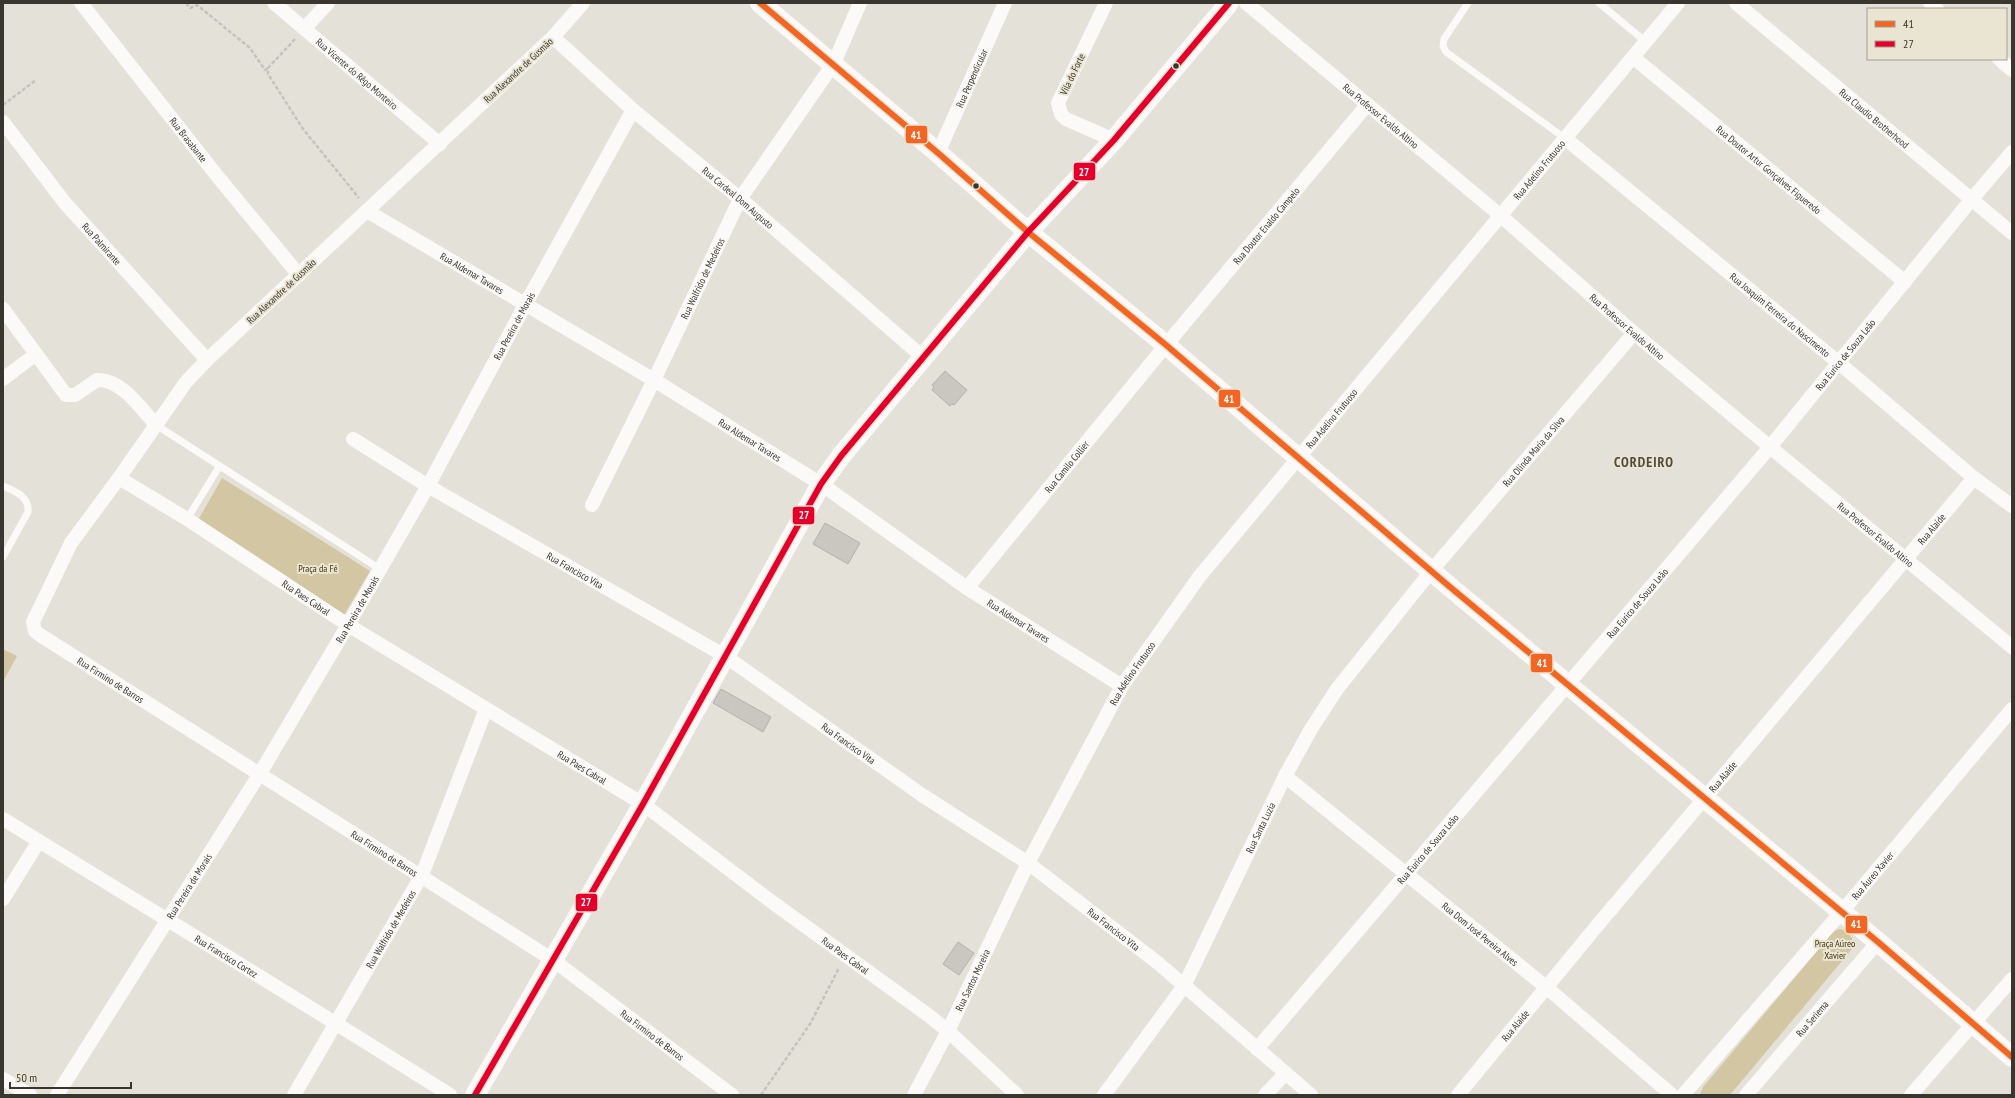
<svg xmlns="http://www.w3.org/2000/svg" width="2015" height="1098" font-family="'PT Sans Narrow',sans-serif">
<rect width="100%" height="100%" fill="#e4e1d8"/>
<!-- green -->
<path fill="#d3c6a3" d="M222 478 370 571 344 615 197 522Z
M3 649 17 656 3 682Z
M1840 929 1846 931 1852 938V949L1730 1095H1700L1703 1087 1834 931Z"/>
<!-- building -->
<path fill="#cac7c0" stroke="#b5b2ab" d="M945 371 967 390 954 405 952 404 950 406 932 390 934 387 932 385Z
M825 523 860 543 848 564 813 544Z
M721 689 771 717 763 732 713 703Z
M958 942 974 953 959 975 943 964Z"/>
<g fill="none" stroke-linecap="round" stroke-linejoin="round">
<!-- path -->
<path stroke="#c4c3bf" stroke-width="2.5" stroke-dasharray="4 2" stroke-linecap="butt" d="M186 3 190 8 197 5 250 48 265 70 268 68
M295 39 268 68V74L303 129 359 198
M3 105 36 80
M761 1095 810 1024 839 968"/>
<!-- lane -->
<path stroke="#fbfaf9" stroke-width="7" d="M1468 3 1444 39 1443 46 1446 52 1566 139
M1599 3 1646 42
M156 425 380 569
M3 486C15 491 30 497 28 512L3 557
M187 519 219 467"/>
<!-- street -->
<g stroke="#fbfaf9" stroke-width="14">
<path id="s1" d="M81 3 218 177 299 275"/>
<path id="s2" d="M274 3 440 144"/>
<path id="s3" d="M583 3 553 37 207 360 186 382 119 478 71 543 33 622 35 631 40 635 553 960 732 1095"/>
<path d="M1106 3 1058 103 1061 114 1066 119 1114 140"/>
<path id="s4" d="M1246 3 1501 216 1634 333 1770 447 2012 647"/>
<path id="s5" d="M1736 3 2012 233"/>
<path d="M1930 3 1937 9"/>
<path d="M305 28 328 3"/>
<path id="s6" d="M553 37 633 110 744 202 924 358"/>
<path id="s7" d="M1634 58 1905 282"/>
<path d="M1999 59 2012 70"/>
<path id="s8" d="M3 122 65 203 207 360"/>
<path id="s9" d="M1566 139 1839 363 1974 478 2012 506"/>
<path id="s10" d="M938 153 1005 3"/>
<path id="s11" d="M367 211 654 380 821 484 967 588 1122 686"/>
<path d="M3 309 66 395H75L97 380C122 379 141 409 156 425"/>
<path d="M3 379 36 354"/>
<path id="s12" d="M353 439 428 486 725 656 922 795 1028 863 1158 963 1311 1095"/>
<path id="s13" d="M119 478 187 519 348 625 643 804 772 902 928 1015 948 1031 1017 1095"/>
<path id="s14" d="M592 505 654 380 740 199 834 63 860 3"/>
<path id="s15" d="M967 588 1166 345 1367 105"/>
<path id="s16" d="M1285 776 1546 987 1672 1095"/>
<path id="s17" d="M3 819C152 911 302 1001 450 1095"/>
<path d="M3 899 39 841"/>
<path id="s18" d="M1257 1049 1770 447 1971 200 2012 152"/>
<path d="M3 1079 30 1095"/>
<path id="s19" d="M57 1095 259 775 348 625 428 486 525 305 633 110"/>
<path id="s20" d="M294 1095 422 875 486 709"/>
<path id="s21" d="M914 1095 948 1031 1028 863 1122 686 1199 577 1678 3"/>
<path id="s22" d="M1104 1095 1184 986 1285 776 1311 729 1337 689 1432 570 1634 333"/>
<path d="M1265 1095 1285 1074"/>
<path id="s23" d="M1458 1095 1591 933 1974 478"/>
<path id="s24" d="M1683 1095 1850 902 2012 709"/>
<path id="s25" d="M1746 1095 1878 942"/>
<path d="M1911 1095 2012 979"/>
</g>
<!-- secondary -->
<path stroke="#fbfaf9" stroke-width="20" d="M760 3 938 153 1028 232 1166 345 1450 587 1878 942 2012 1057
M475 1095 643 804 821 484 841 456 1028 232 1114 140 1229 3"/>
<!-- bus-1 casing -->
<g stroke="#eae4d2" stroke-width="9">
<path id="bus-1" d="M760 3 938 153 1028 232 1166 345 1450 587 1878 942 2012 1057"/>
</g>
<!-- bus-2 casing -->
<g stroke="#eae4d2" stroke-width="9">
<path id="bus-2" d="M475 1095 643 804 821 484 841 456 1028 232 1114 140 1229 3"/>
</g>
<!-- bus-1 -->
<use href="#bus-1" stroke="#f26522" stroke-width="6"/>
<!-- bus-2 -->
<use href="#bus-2" stroke="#e4002b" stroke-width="6"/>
</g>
<!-- markers -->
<g fill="#39362f" stroke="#eae4d2" stroke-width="1.5">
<circle cx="1176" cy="66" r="3.5"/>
<circle cx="976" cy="186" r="3.5"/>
</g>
<g text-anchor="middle" stroke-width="4" stroke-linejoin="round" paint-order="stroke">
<!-- street labels -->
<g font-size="10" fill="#39362f" stroke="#eae4d2">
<text transform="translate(518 70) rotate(-43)" y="4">Rua Alexandre de Gusmão</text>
<text dy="4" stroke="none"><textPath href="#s2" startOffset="109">Rua Vicente do Rêgo Monteiro</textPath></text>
<text transform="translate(1072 74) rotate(-64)" y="4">Vila do Forte</text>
<text dy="4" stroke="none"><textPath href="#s10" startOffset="82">Rua Perpendicular</textPath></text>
<text dy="4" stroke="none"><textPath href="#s4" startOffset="176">Rua Professor Evaldo Altino</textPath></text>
<text dy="4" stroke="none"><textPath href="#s5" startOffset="180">Rua Claudio Brotherhood</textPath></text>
<text dy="4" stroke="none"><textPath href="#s1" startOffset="174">Rua Brasabante</textPath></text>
<text dy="4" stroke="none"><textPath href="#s21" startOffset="1123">Rua Adelino Frutuoso</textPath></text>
<text dy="4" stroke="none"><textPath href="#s7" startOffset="175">Rua Doutor Artur Gonçalves Figueredo</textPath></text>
<text dy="4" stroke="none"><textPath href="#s6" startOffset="245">Rua Cardeal Dom Augusto</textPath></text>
<text dy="4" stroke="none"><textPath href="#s15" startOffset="470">Rua Doutor Enaldo Campelo</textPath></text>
<text dy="4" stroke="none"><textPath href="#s8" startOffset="157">Rua Palmirante</textPath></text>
<text dy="4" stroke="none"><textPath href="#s11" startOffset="122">Rua Aldemar Tavares</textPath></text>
<text dy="4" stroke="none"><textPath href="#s14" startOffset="252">Rua Walfrido de Medeiros</textPath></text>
<text transform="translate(281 291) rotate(-43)" y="4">Rua Alexandre de Gusmão</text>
<text dy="4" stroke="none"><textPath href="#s9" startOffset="277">Rua Joaquim Ferreira do Nascimento</textPath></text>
<text dy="4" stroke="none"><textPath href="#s19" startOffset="895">Rua Pereira de Morais</textPath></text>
<text dy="4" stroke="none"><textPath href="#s4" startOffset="500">Rua Professor Evaldo Altino</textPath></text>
<text dy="4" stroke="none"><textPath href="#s18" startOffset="910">Rua Eurico de Souza Leão</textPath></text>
<text dy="4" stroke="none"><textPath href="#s21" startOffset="799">Rua Adelino Frutuoso</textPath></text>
<text dy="4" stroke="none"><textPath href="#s11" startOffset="446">Rua Aldemar Tavares</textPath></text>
<text dy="4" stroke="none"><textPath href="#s22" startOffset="778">Rua Olinda Maria da Silva</textPath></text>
<text dy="4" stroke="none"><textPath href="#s15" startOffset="157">Rua Camilo Collier</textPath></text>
<text dy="4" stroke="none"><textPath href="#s23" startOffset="738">Rua Alaíde</textPath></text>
<text dy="4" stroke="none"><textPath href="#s4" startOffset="824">Rua Professor Evaldo Altino</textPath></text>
<text dy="4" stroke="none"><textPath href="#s12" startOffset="258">Rua Francisco Vita</textPath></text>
<text dy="4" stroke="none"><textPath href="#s13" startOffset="222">Rua Paes Cabral</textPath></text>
<text dy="4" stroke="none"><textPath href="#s18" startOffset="586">Rua Eurico de Souza Leão</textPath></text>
<text dy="4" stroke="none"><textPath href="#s19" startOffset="571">Rua Pereira de Morais</textPath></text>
<text dy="4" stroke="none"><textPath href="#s11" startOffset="770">Rua Aldemar Tavares</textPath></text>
<text dy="4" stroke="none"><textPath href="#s21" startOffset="475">Rua Adelino Frutuoso</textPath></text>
<text dy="4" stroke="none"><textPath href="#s3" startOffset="934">Rua Firmino de Barros</textPath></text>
<text dy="4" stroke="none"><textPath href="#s12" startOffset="582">Rua Francisco Vita</textPath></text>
<text dy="4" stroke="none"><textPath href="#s13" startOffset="546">Rua Paes Cabral</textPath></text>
<text dy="4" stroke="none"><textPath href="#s23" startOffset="414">Rua Alaíde</textPath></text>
<text dy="4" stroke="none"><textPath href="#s22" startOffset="311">Rua Santa Luzia</textPath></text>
<text dy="4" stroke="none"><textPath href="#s18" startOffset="263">Rua Eurico de Souza Leão</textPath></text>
<text dy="4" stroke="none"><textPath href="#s3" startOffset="1258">Rua Firmino de Barros</textPath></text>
<text dy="4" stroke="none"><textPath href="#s24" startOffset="290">Rua Áureo Xavier</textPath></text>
<text dy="4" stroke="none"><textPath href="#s19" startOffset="247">Rua Pereira de Morais</textPath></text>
<text dy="4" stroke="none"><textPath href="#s20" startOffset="192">Rua Walfrido de Medeiros</textPath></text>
<text dy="4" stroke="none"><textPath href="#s12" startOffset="906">Rua Francisco Vita</textPath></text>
<text dy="4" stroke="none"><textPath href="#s16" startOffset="251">Rua Dom José Pereira Alves</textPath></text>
<text dy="4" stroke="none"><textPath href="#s13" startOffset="870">Rua Paes Cabral</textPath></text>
<text dy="4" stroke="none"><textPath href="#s17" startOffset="262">Rua Francisco Cortez</textPath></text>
<text dy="4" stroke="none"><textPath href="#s21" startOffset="129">Rua Santos Moreira</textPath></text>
<text dy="4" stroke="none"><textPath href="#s25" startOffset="101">Rua Seriema</textPath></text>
<text dy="4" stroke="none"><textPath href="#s23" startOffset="90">Rua Alaíde</textPath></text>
<text dy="4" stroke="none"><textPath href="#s3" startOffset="1582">Rua Firmino de Barros</textPath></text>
</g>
<!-- park labels -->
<g font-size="10" fill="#443710" stroke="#eae4d2">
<text x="318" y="572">Praça da Fé</text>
<text x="1835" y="947">Praça Aúreo<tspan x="1835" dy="12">Xavier</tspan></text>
</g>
<!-- district labels -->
<g font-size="14" font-weight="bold" letter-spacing="1" fill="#514b3d" stroke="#eae4d2">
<text x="1644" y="467">CORDEIRO</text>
</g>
</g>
<g stroke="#eae4d2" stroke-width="1.5">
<rect x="905" y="125" width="23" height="19" rx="4" fill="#f26522"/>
<rect x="1073" y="162" width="23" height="19" rx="4" fill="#e4002b"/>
<rect x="1218" y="389" width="23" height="19" rx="4" fill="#f26522"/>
<rect x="792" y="506" width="23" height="19" rx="4" fill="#e4002b"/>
<rect x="1530" y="653" width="23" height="20" rx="4" fill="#f26522"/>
<rect x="575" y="893" width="23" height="19" rx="4" fill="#e4002b"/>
<rect x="1845" y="915" width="23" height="19" rx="4" fill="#f26522"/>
</g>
<g font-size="11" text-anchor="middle" font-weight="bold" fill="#fff">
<text x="916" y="139">41</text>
<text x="1084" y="176">27</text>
<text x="1229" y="403">41</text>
<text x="804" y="519">27</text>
<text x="1542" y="667">41</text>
<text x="586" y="906">27</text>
<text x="1856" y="928">41</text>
</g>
<!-- border -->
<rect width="2015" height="1098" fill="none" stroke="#39362f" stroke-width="8"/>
<!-- legend -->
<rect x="1867" y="8" width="140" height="52" fill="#eae4d2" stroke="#a39e91"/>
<rect x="1875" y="21" width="20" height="6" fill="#f26522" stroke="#a39e91"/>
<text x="1903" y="28" font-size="12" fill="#39362f">41</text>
<rect x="1875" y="41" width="20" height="6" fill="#e4002b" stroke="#a39e91"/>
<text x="1903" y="48" font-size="12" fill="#39362f">27</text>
<!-- scale -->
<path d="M10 1082v6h121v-6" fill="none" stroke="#39362f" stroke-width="2"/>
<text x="16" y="1082" font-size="12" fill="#39362f" stroke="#eae4d2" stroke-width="3" paint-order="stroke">50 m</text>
</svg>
